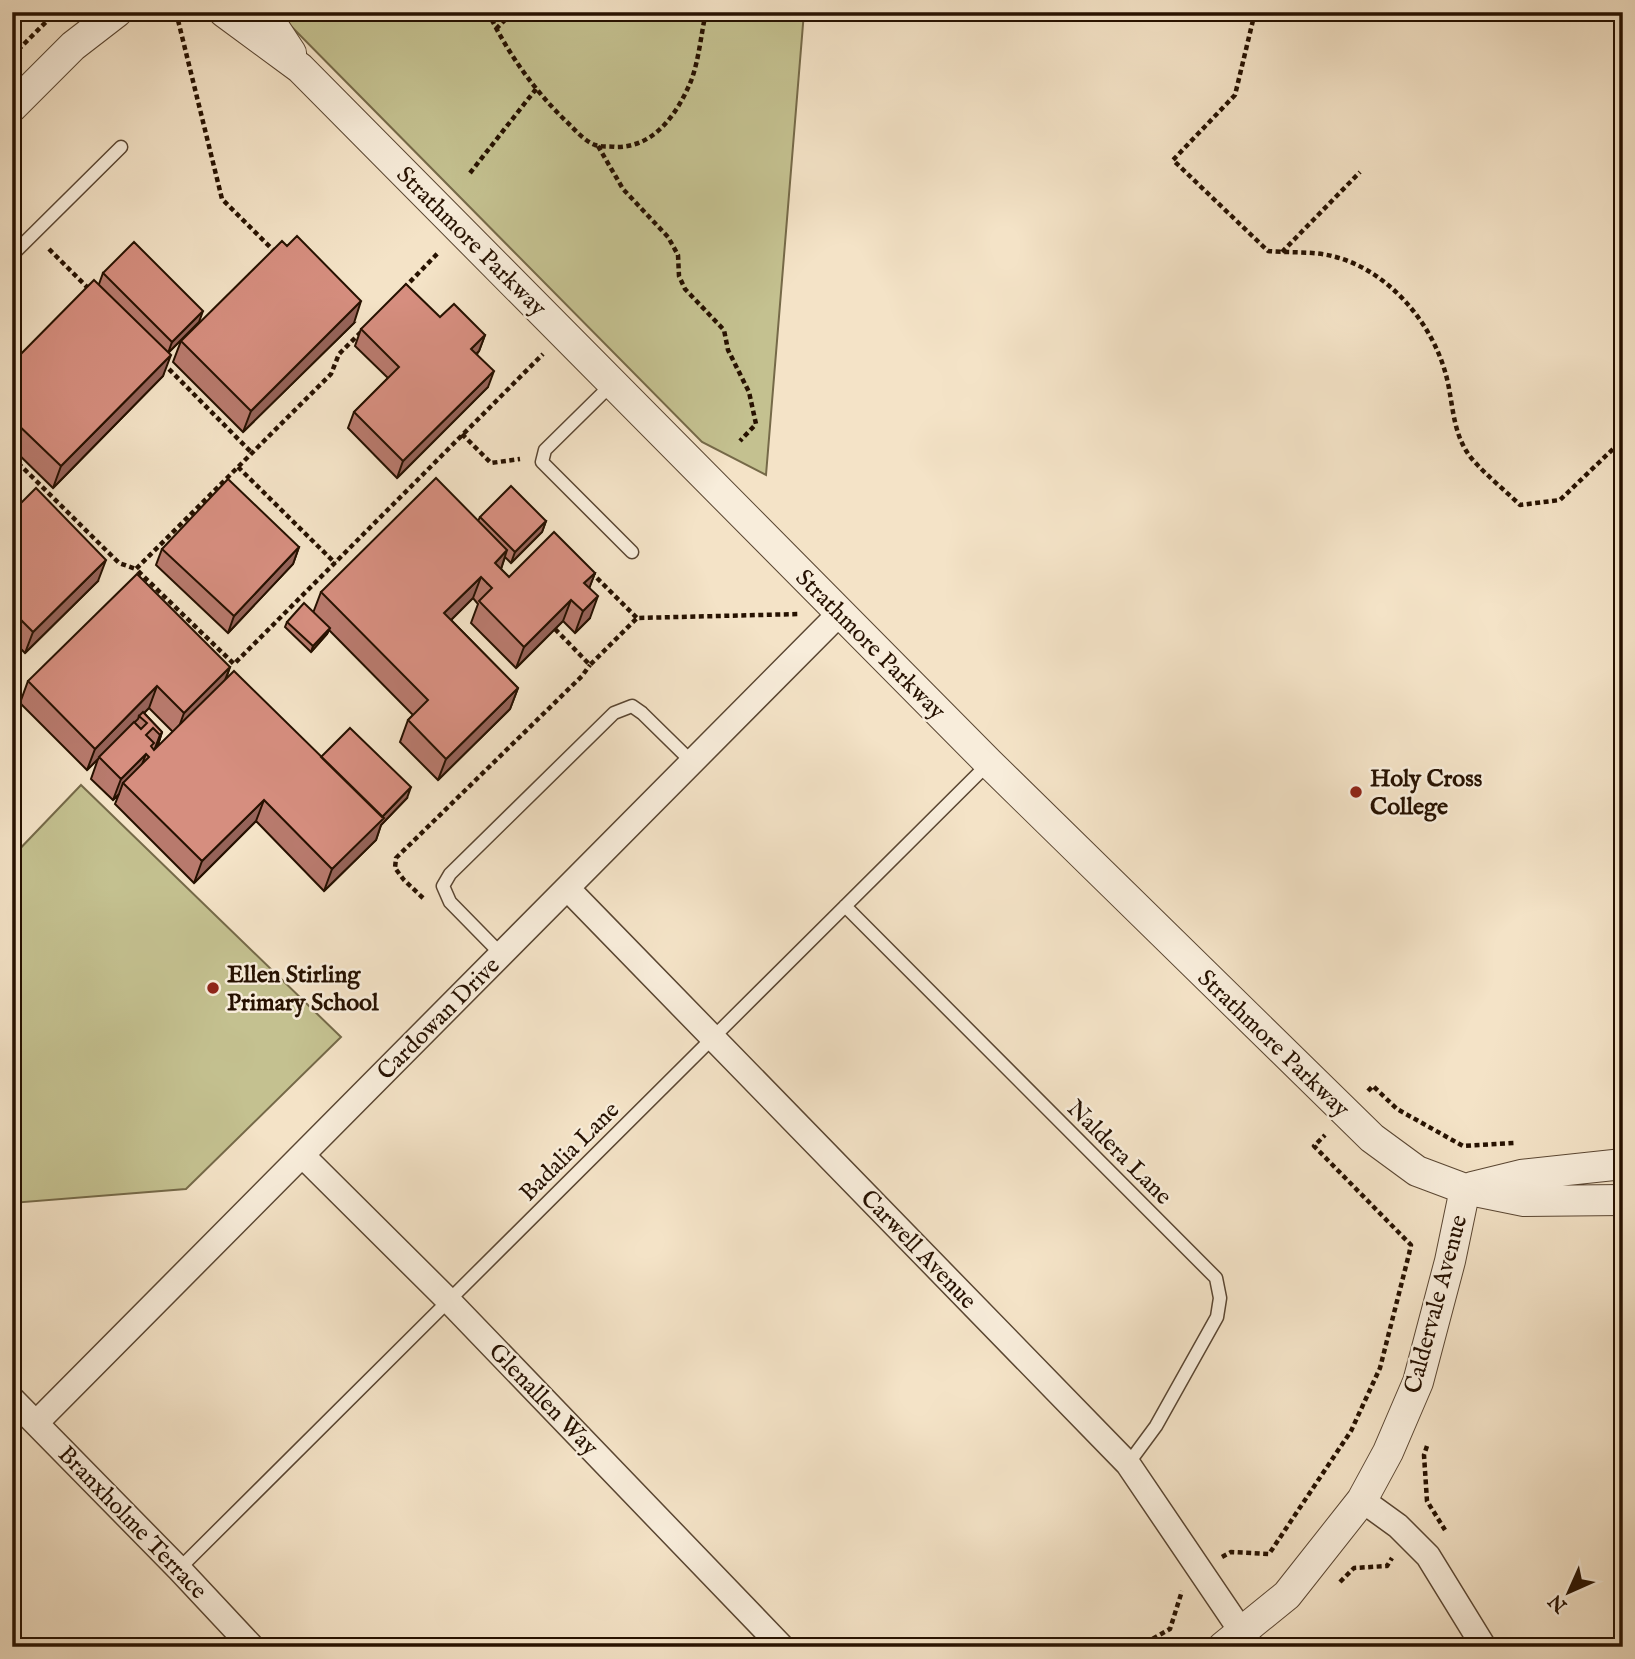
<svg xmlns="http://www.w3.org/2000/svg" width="1635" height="1659" font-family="'IM FELL English',serif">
<rect width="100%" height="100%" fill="#f4e3c7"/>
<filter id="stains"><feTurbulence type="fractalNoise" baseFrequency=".00286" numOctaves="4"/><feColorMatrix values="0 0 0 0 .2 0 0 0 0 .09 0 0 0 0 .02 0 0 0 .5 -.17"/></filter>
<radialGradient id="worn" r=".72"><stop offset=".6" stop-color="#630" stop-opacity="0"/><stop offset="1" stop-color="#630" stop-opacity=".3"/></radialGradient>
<!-- green -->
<path fill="#c4c190" stroke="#756948" stroke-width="2" d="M277 12H804L766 475 702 442Z
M81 785 341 1037 186 1189 12 1203V857Z"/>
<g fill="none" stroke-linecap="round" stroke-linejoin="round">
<!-- service casing -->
<g stroke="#5a4632" stroke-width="15">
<path id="service" d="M12 255 121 147
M612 384 545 450 542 462 632 552
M845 906 1216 1278 1220 1298 1217 1317 1156 1426 1128 1464
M501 954 450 902 443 886 450 874 614 713 632 706 642 713 692 762
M179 1569 989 763"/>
</g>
<!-- minor casing -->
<g stroke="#5a4632" stroke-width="27">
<path id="minor" d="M567 888 1128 1464 1252 1647
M302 1155 449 1301 782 1647
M12 1399 179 1569 252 1647
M36 1423 840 613
M1362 1500 1398 1526 1428 1556 1484 1647"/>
</g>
<!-- tertiary casing -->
<g stroke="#5a4632" stroke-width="32">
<path id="tertiary" d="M224 12 300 68 989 763 1372 1138 1417 1171 1465 1189 1524 1201 1623 1200
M264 12 291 53
M12 107 73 46 117 12
M1472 1187 1521 1175 1623 1164
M1223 1647 1287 1595 1362 1500 1388 1452 1418 1382 1450 1261 1465 1189"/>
</g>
<!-- path -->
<path stroke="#261100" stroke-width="4.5" stroke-dasharray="5 3.5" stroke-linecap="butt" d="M176 12 222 199 276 253
M488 12C508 54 536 93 570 125 577 132 585 141 595 145 601 147 609 146 616 147 655 147 677 114 691 81 699 60 701 34 706 12
M1255 12 1235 95 1173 160 1268 251C1288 253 1312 251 1332 256 1387 269 1432 322 1446 375 1453 401 1452 429 1467 452 1476 467 1507 492 1520 505L1560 500 1614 448H1623
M496 29 513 12
M12 56 56 12
M598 146 623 189 668 237 678 255 679 276 685 289 724 330 728 350 749 392 756 424 740 441
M470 173 536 89
M49 249 90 290
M1282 252 1360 172
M404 288 439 252
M361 332 339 354 331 374 136 569 234 664 543 354
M163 363 252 453
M462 434 491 463 520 459
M12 457 119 563 136 569
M238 467 335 563
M591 572 637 618
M555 629 590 665 637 618 800 614
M423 898 404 880 395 868 396 858 582 676 590 665
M1368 1091 1373 1086 1397 1109 1463 1146 1514 1143
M1427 1446 1424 1455 1427 1501 1445 1530
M1222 1557 1231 1552 1269 1554 1351 1431 1380 1368 1409 1254 1411 1245 1314 1146 1325 1135
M1340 1582 1354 1568 1387 1566 1392 1558
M1138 1647 1170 1629 1182 1591"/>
<!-- service -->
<use href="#service" stroke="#f8eddb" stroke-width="12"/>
<!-- minor -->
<use href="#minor" stroke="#f8eddb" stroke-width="24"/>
<!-- tertiary -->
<use href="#tertiary" stroke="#f8eddb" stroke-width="30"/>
</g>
<!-- wall -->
<path fill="#b87a6d" stroke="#261100" stroke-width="2" fill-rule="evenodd" d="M103 273 199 322 168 353 163 376 53 488 12 448V363L99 284Z
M440 317 485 335 479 351 477 354 488 387 397 478 348 428 354 412 388 378 355 346 361 329Z
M354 323 243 432 173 362 181 341Z
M12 512 98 581 25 653 14 642Z
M480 517 546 521 542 532 511 563 505 557 501 569 509 577 595 573 589 588 590 618 575 633 563 621 516 668 471 623 478 604 473 598 451 620 518 688 510 709 438 780 400 742 408 720 413 715 329 630 327 634 311 652 285 627 287 622 313 613 321 592 478 521Z
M299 547 293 564 228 633 156 565 162 549Z
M230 667 226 679 321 757 407 798 381 825 376 840 324 891 256 821 194 883 115 804 119 794 113 800 91 779 98 759 87 770 20 703 28 681ZM149 708 173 732 157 748 162 732 144 713Z"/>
<!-- shaded-wall -->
<path fill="#966359" stroke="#261100" stroke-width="2" d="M361 301 354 323 243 432 251 411Z
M203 311 199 322 168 353 172 342Z
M485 335 479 351 465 365 471 349Z
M171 355 163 376 53 488 61 466Z
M494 371 488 387 397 478 403 461Z
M546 521 542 532 511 563 515 552Z
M299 547 293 564 228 633 234 616Z
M507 550 500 572 487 584 495 563Z
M106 560 98 581 25 653 33 632Z
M595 573 587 594 584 583Z
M481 577 473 598 436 635 444 613Z
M598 596 590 618 575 633 583 611Z
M571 600 563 621 516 668 524 647Z
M22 621 14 642 12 644V630Z
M330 628 327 634 311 652 313 646Z
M230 667 222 688 176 735 184 713Z
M157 686 149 708 140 717 139 716 138 719 87 770 95 749Z
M518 688 510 709 438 780 446 759Z
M162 732 155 754 152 756 160 735Z
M146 754 138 775 123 783 119 794 113 800 121 779Z
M411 787 407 798 381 825 376 840 324 891 332 869Z
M264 800 256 821 194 883 202 861Z"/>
<!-- building -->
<path fill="#d68e7f" stroke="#261100" stroke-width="2" d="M297 236 361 301 251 411 181 341 282 241 287 246Z
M134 242 203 311 172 342 103 273Z
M94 280 171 355 61 466 12 419V363Z
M406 284 440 317 454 304 485 335 471 349 494 371 403 461 354 412 399 367 361 329Z
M436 478 507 550 495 563 509 577 554 532 595 573 584 583 598 596 583 611 571 600 524 647 479 601 492 588 481 577 444 613 518 688 446 759 408 720 428 700 321 592Z
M228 479 299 547 234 616 162 549Z
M511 486 546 521 515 552 480 517Z
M36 488 106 560 33 632 22 621 12 630V512Z
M137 574 230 667 184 713 157 686 95 749 28 681Z
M304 603 330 628 313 646 287 622Z
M234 671 384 818 332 869 264 800 202 861 123 783 149 757 146 754 121 779 99 757 134 722 141 729 147 723 139 716 143 712 162 732 160 735 153 728 146 735 154 743 151 746 154 750Z
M350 728 411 787 382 817 321 757Z"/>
<!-- markers -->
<g fill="#8f2418" stroke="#f8eddb" stroke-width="2.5">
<circle cx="1356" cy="792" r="7"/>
<circle cx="213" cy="988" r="7"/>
</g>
<g text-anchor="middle" stroke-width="5" stroke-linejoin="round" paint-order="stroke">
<!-- street labels -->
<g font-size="24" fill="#261100" stroke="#f8eddb">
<text transform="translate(472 241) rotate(45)" y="8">Strathmore Parkway</text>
<text transform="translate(871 644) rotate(45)" y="8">Strathmore Parkway</text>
<text transform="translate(438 1018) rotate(-45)" y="8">Cardowan Drive</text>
<text transform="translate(1274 1043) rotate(44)" y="8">Strathmore Parkway</text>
<text transform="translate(569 1151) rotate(-45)" y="8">Badalia Lane</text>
<text transform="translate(1120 1152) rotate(45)" y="8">Naldera Lane</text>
<text transform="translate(919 1249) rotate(46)" y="8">Carwell Avenue</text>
<text transform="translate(1435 1304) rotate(-75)" y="8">Caldervale Avenue</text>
<text transform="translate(544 1399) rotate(46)" y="8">Glenallen Way</text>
<text transform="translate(133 1522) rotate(46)" y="8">Branxholme Terrace</text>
</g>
<!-- poi labels -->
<g font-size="24" font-weight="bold" fill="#261100" stroke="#f8eddb" text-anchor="start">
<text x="1370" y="786">Holy Cross<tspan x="1370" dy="28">College</tspan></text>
<text x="227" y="982">Ellen Stirling<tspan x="227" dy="28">Primary School</tspan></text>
</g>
</g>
<!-- margin -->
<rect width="1635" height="1659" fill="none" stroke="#f4e3c7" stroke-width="42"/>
<rect x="14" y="14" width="1607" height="1631" fill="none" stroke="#261100" stroke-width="3.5"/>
<rect x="21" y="21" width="1593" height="1617" fill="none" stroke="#261100" stroke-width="2"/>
<!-- north arrow -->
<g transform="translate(1569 1592) rotate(225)" stroke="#f8eddb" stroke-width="5" paint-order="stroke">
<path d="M0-5L12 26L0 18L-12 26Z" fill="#261100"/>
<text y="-10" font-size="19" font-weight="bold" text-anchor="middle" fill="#261100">N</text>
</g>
<rect width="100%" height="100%" filter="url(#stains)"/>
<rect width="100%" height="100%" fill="url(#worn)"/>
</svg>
